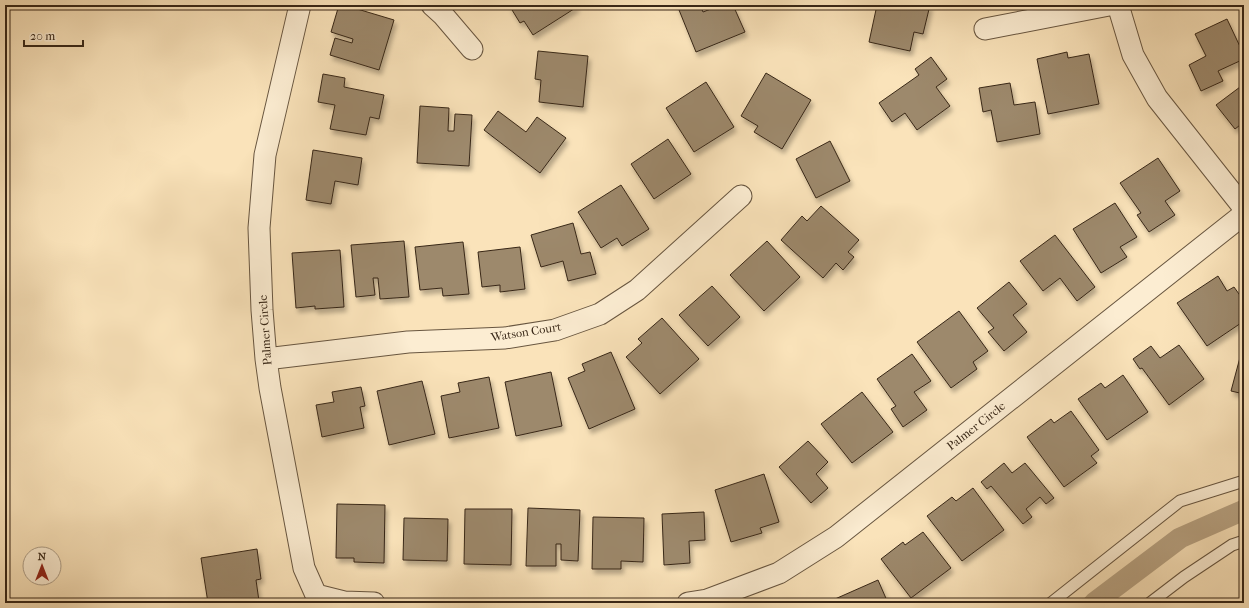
<svg xmlns="http://www.w3.org/2000/svg" width="1249" height="608" font-family="'IM FELL French Canon',serif">
<defs>
<filter id="shadow"><feDropShadow dx="2.5" dy="4.5" stdDeviation="2" flood-color="#0004"/></filter>
</defs>
<rect width="100%" height="100%" fill="#fae3ba"/>
<filter id="stains"><feTurbulence type="fractalNoise" baseFrequency=".005" numOctaves="4"/><feColorMatrix values="0 0 0 0 .2 0 0 0 0 .09 0 0 0 0 .02 0 0 0 .5 -.17"/></filter>
<radialGradient id="worn" r=".72"><stop offset=".6" stop-color="#630" stop-opacity="0"/><stop offset="1" stop-color="#630" stop-opacity=".3"/></radialGradient>
<g fill="none" stroke-linecap="round" stroke-linejoin="round">
<!-- canal -->
<path stroke="#b8a383" stroke-width="21" d="M1094 603 1180 538 1244 510"/>
</g>
<!-- building -->
<path fill="#9d896c" stroke="#382717" filter="url(#shadow)" d="M339 5H344L394 20 379 70 330 55 335 38 352 43 353 39 331 32Z
M509 5H576L577 7 533 35 524 21 520 23Z
M677 5H700L703 12 721 5H733L745 32 696 52Z
M877 5H930L923 34 914 32 910 51 869 42Z
M1227 19 1244 55V59L1218 71 1223 81 1201 91 1189 65 1206 56 1195 34Z
M538 51 588 56 583 107 539 102 541 80 535 79Z
M1067 52 1068 58 1089 54 1099 104 1048 114 1037 59Z
M931 57 947 79 936 87 950 106 917 130 905 113 892 122 879 103 919 75 915 69Z
M766 73 811 100 782 149 754 132 758 126 741 116Z
M323 74 345 78 344 87 384 95 379 119 370 117 366 135 330 129 335 105 318 102Z
M706 82 734 127 694 152 666 108Z
M1010 83 1014 105 1035 102 1040 134 997 142 991 110 983 112 979 88Z
M1244 84V122L1235 129 1216 105Z
M420 106 449 108 448 131H454L455 114 472 115 469 166 417 163Z
M498 111 526 132 537 117 566 138 540 173 484 130Z
M668 139 691 174 654 199 631 164Z
M830 141 850 181 816 198 796 159Z
M313 150 362 158 358 185 335 181 331 204 306 200Z
M1158 158 1180 191 1165 201 1175 215 1149 232 1137 215 1141 213 1120 183Z
M621 185 649 229 622 246 617 238 601 248 578 212Z
M1115 203 1137 237 1120 247 1127 257 1101 273 1073 229Z
M821 206 859 240 848 252 854 257 843 270 836 263 823 278 781 240 802 216 807 221Z
M573 223 581 254 590 252 596 274 568 281 563 261 541 267 531 235Z
M1055 235 1095 287 1077 301 1060 278 1043 291 1020 261Z
M404 241 409 297 380 299 378 278H373L375 295 356 297 351 245Z
M767 241 800 277 764 311 730 275Z
M463 242 469 294 443 296 442 288 420 290 415 247Z
M520 247 525 289 500 292V285L482 287 478 252Z
M340 250 344 307 315 309V306L296 308 292 253Z
M1218 276 1227 291 1234 287 1244 301V321L1207 346 1177 303Z
M1009 282 1027 304 1013 315 1027 332 1004 351 988 332 994 328 977 308Z
M712 286 740 317 708 346 679 315Z
M959 311 988 351 973 362 977 369 951 388 917 342Z
M662 318 699 359 660 394 626 357 642 343 638 339Z
M1179 345 1204 379 1169 405 1142 368 1140 369 1133 359 1151 346 1160 358Z
M1242 350 1244 351V394L1231 391Z
M611 352 635 409 589 429 568 378 585 371 582 364Z
M912 354 931 381 914 392 927 410 903 427 891 409 896 406 877 379Z
M551 372 562 426 516 436 505 382Z
M1123 375 1148 412 1107 440 1078 399 1101 383 1105 388Z
M489 377 499 428 449 438 441 396 460 392 458 383Z
M422 381 435 434 389 445 377 391Z
M361 387 365 406 360 407 364 428 322 437 316 405 334 402 332 392Z
M862 392 893 432 852 463 821 424Z
M1071 411 1099 450 1091 456 1097 463 1064 487 1027 437 1051 419 1054 423Z
M808 441 828 462 816 474 828 488 811 503 779 467Z
M1004 463 1012 473 1025 463 1054 498 1046 504 1040 497 1026 509 1032 517 1023 524 991 486 987 489 981 482Z
M764 474 779 522 760 528 762 533 731 542 715 490Z
M973 488 1004 530 962 561 927 516 952 497 956 501Z
M337 504 385 505 384 563 354 562V558H336Z
M528 508 580 510 578 561 561 560V544H556V566H526Z
M465 509H512L511 565 464 564Z
M704 512 705 540 689 541 690 563 664 565 662 514Z
M593 517 644 518 643 562 621 561V569H592Z
M404 518 448 519 447 561 403 560Z
M923 532 951 568 911 598 881 559 903 542 905 545Z
M257 549 261 579 256 580 259 601 248 603H208L201 558Z
M878 580 888 603H837L835 599Z"/>
<g fill="none" stroke-linecap="round" stroke-linejoin="round">
<!-- service casing -->
<g stroke="#685640" stroke-width="13">
<path id="service" d="M1051 603 1180 501 1244 481
M1150 603 1184 577 1232 545 1244 541"/>
</g>
<!-- minor casing -->
<g stroke="#685640" stroke-width="23">
<path id="minor" d="M300 5 265 155 259 228 262 310 266 359 270 388 304 568 316 595 344 602 374 603
M432 5 443 15 472 49
M1118 5 1133 55 1157 98 1244 208
M985 29 1109 5
M266 359 408 342 505 338 555 330 600 314 637 290 741 196
M688 603 707 600 779 573 836 537 1244 214"/>
</g>
<!-- service -->
<use href="#service" stroke="#fcedd2" stroke-width="11"/>
<!-- minor -->
<use href="#minor" stroke="#fcedd2" stroke-width="21"/>
</g>
<g text-anchor="middle" stroke-width="4" stroke-linejoin="round" paint-order="stroke">
<!-- street labels -->
<g font-size="12" fill="#382717" stroke="#fcedd2">
<text transform="translate(265 330) rotate(-94)" y="4">Palmer Circle</text>
<text transform="translate(526 332) rotate(-9)" y="4">Watson Court</text>
<text transform="translate(976 426) rotate(-38)" y="4">Palmer Circle</text>
</g>
</g>
<!-- margin -->
<rect width="1249" height="608" fill="none" stroke="#fae3ba" stroke-width="20"/>
<rect x="6" y="6" width="1237" height="596" fill="none" stroke="#382717" stroke-width="2"/>
<rect x="10" y="10" width="1229" height="588" fill="none" stroke="#382717"/>
<!-- north arrow -->
<g transform="translate(42 566)"><circle r="19" fill="#fcedd2" stroke="#ae9e87"/>
<path d="M0-3L7 15L0 10L-7 15Z" fill="#8f2418"/>
<text y="-6" font-size="11" font-weight="bold" text-anchor="middle" fill="#382717">N</text>
</g>
<!-- scale -->
<path d="M24 40v6h59v-6" fill="none" stroke="#382717" stroke-width="2"/>
<text x="30" y="40" font-size="12" fill="#382717" stroke="#fcedd2" stroke-width="3" paint-order="stroke">20 m</text>
<rect width="100%" height="100%" filter="url(#stains)"/>
<rect width="100%" height="100%" fill="url(#worn)"/>
</svg>
